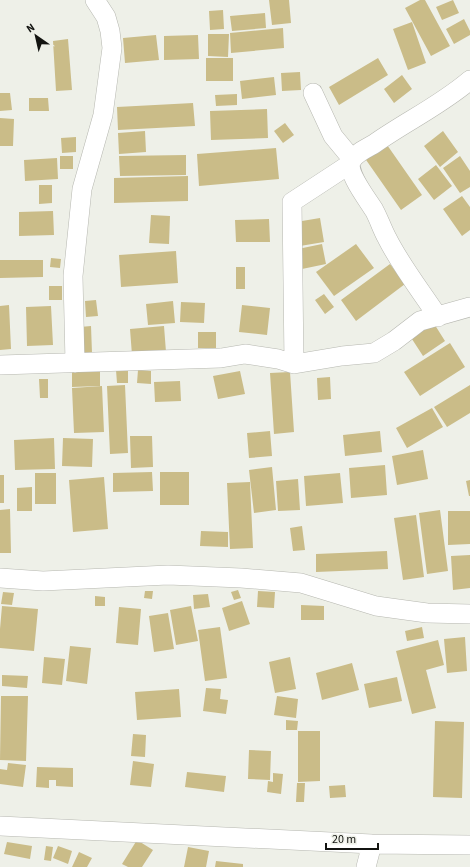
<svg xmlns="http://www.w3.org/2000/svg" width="470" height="867" font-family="'Source Sans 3',sans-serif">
<rect width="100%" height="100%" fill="#eef0e8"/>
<!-- building -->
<path fill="#cabc88" d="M269 0H289L291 23 272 25Z
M420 0H425L450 46 431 56 405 8Z
M453 0 459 13 442 20 436 7Z
M223 10 224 29 210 30 209 11Z
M265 13 266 28 232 31 230 16Z
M464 19 470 31V35L454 44 446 29Z
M412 22 426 63 408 70 393 29Z
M283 28 284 48 231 53 230 33Z
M208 34H229L228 57 208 56Z
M156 35 159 60 125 63 123 38Z
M198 35 199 59 164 60V36Z
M68 39 72 90 56 91 53 41Z
M206 58H233V81H206Z
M378 58 388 75 339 105 329 87Z
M300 72 301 90 282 91 281 73Z
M402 75 412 89 394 103 384 89Z
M274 77 276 95 242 99 240 81Z
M0 93H10L12 110 0 111Z
M237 94V105L216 106 215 95Z
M29 98H48L49 111H29Z
M193 103 195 126 118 130 117 107Z
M267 109 268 138 211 140 210 111Z
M0 118 14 119 13 146H0Z
M285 123 294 135 283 143 274 131Z
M145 131 146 152 119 154 118 133Z
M443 131 458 152 440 167 424 146Z
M76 137V152L62 153 61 138Z
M385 142 422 195 401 210 364 157Z
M276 148 279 179 199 186 197 154Z
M186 155V175L120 176 119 156Z
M60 156H73V169H60Z
M460 156 470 171V187L460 193 443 168Z
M57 158 58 179 25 181 24 160Z
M436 165 452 186 434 200 418 179Z
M188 176V201L114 203V178Z
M39 185H52V203L39 204Z
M462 196 470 207V230L462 236 443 209Z
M53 211 54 235 19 236V212Z
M151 215 170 216 169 244 149 243Z
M320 218 324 242 300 246 296 222Z
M269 219 270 242H236L235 220Z
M322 244 326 264 302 269 298 249Z
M356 244 374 268 334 296 316 272Z
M176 251 178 283 121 287 119 255Z
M51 258 61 259 60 268 50 267Z
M0 260H43V277L0 278Z
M390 264 405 284 356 321 341 300Z
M236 267H245V289H236Z
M49 286H62V300H49Z
M324 294 334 307 325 314 315 300Z
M96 300 98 316 86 317 85 301Z
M173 301 175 323 148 325 146 304Z
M181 302 205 303 204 323 180 322Z
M9 305 11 349 0 350V306Z
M242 305 270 308 267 335 239 332Z
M51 306 53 345 27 346 26 307Z
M433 322 445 341 423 356 410 336Z
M91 326 92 353H81L80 327Z
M164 326 166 352 132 355 130 329Z
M198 332H216V348H198Z
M450 343 465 367 420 396 404 372Z
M116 370H128V383H117Z
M138 370 151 371V384L137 383Z
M100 371V386L72 387V372Z
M240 371 245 394 218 399 213 376Z
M290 372 294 432 274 434 270 373Z
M330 377 331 399 318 400 317 378Z
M39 379H48V398H40Z
M180 381 181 401 155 402 154 382Z
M125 385 128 453 110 454 107 386Z
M470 385V413L447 427 434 407Z
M102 386 104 432 74 433 72 388Z
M432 408 443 427 407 448 396 428Z
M270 431 272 456 249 458 247 433Z
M380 431 382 452 345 456 343 435Z
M130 436H152L153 467 131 468Z
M54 438 55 469 15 470 14 440Z
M63 438 93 439 92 467 62 466Z
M423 450 428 479 397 485 392 456Z
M385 465 387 495 351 498 349 468Z
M272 467 276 510 254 513 249 470Z
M152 472 153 491 113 492V473Z
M160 472H189V505H160Z
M35 473H56V504H35Z
M340 473 343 503 306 506 304 476Z
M0 475H4V503H0Z
M104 477 108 529 73 532 69 480Z
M298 479 300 510 278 511 276 481Z
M470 480V496H469L466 481Z
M250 482 253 548 230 549 227 483Z
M32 487V511H17V488Z
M10 509 11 553H0V510Z
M440 510 448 571 427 574 419 513Z
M448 511H470V544L448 545Z
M416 515 424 577 403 580 394 518Z
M302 526 305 550 293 551 290 528Z
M201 531 228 532V547L200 546Z
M387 551 388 569 316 572V554Z
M470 555V588L453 590 451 556Z
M238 590 241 598 234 600 231 592Z
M145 591H153L152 599 144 598Z
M258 591 275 592 274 608 257 607Z
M3 592 14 593 12 605 1 604Z
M208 594 210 607 194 609 193 595Z
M95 596 105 597V606H95Z
M242 601 250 624 229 631 222 608Z
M301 605 324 606V620H301Z
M2 606 38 609 34 651 0 648V629Z
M191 606 198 641 176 645 170 610Z
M119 607 141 609 138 645 116 643Z
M168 613 174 649 154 652 149 616Z
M220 627 227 678 205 681 198 630Z
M422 627 424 638 407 641 405 631Z
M465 637 467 671 447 673 444 639Z
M438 640 444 665 426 670 436 708 412 714 396 651Z
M70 646 91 648 87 684 66 681Z
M44 657 65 659 62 685 42 683Z
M290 657 296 689 275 693 269 662Z
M352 663 359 690 322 700 316 673Z
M2 675 28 676 27 688 2 686Z
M397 677 402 701 369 708 364 684Z
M206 688 221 689 220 699 228 700 226 714 203 711Z
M179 689 181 717 137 720 135 692Z
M1 696H28L26 761 0 760Z
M277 696 298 699 296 718 274 715Z
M286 720 298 721 297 730H286Z
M435 721 464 722 462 798 433 797Z
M298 731H320V781L298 782Z
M133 734 146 735 145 757 131 756Z
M249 750 271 751 270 780 248 779Z
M133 761 154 764 151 787 130 785Z
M8 763 26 765 23 787 0 784V769L7 770Z
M37 767 73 768V787L56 786V780H49V788L36 787Z
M187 772 226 776 224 792 185 787Z
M273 773 283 774 281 794 267 792 268 781 273 782Z
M297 783H305L304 802H296Z
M345 785 346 797 330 798 329 786Z
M137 840 153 850 142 867H128L122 864Z
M7 842 32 846 30 859 4 854Z
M46 846 53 847 51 861 44 860Z
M58 846 72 851 68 864 53 858Z
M188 847 209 851 206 867H184Z
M79 852 92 858 87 867H72Z
M216 861 243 864V867H215Z"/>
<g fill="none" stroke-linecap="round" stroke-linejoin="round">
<!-- street casing -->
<g stroke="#b6b7b0" stroke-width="20">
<path id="street" d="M313 93 333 136 352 159
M438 317C421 291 401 266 387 238 382 229 379 219 374 210 368 200 345 171 352 160 356 153 367 148 374 144 405 122 441 105 470 80
M75 363 73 276 82 189 103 115 112 48 110 31 106 17 95 0
M294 364 292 202 350 164
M0 365 221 358 245 354 278 359 294 364 342 356 374 353 394 341 420 321 470 307
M0 578 43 581 168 575 241 578 301 583 376 606 427 613 470 614
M0 826 372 844 470 845
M366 867 372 844"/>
</g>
<!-- street -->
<use href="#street" stroke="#fff" stroke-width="19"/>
</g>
<!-- north arrow -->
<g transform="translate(36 36) rotate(326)" stroke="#eef0e8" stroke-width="3" paint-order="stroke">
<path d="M0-3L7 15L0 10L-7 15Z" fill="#131411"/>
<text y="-6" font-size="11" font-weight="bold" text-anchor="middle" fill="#131411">N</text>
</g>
<!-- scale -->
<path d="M326 843v6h52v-6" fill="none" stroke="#131411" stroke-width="2"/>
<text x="332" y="843" font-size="12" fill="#131411" stroke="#eef0e8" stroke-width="3" paint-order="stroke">20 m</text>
</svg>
